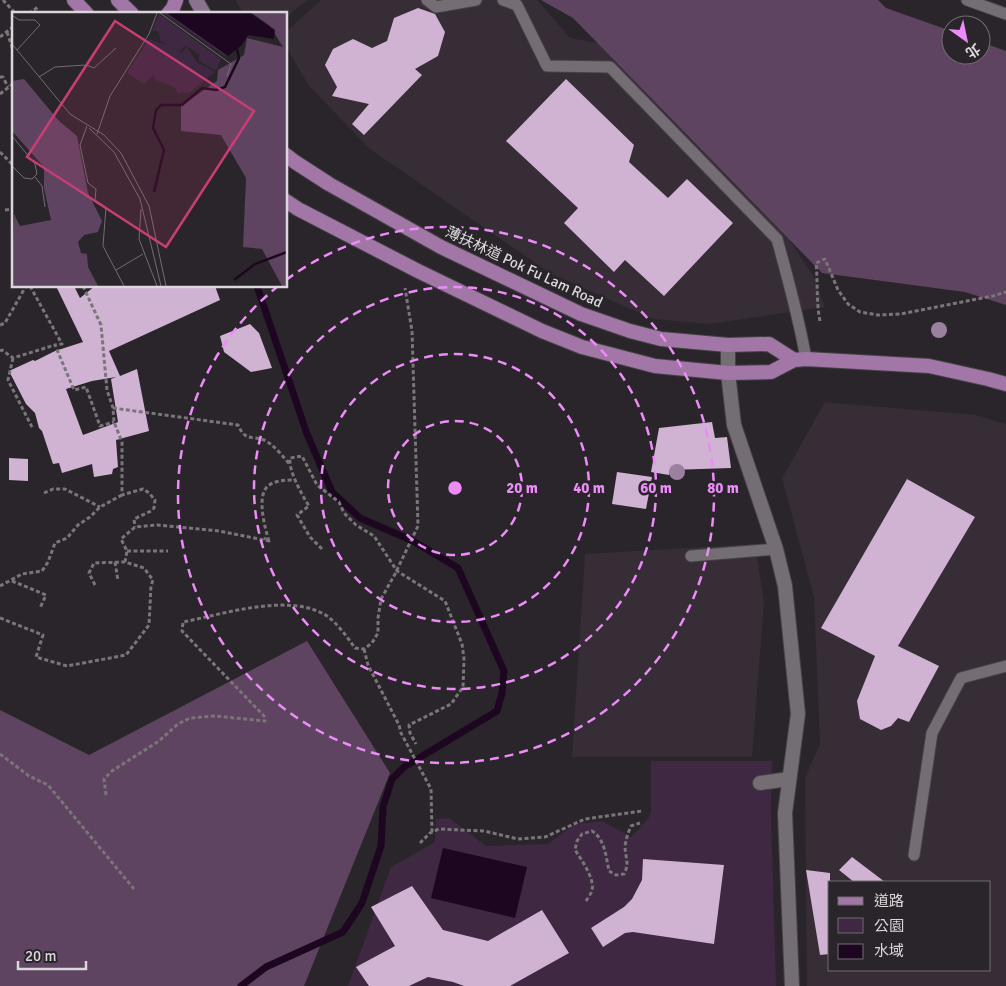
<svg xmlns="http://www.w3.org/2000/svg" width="1006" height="986" font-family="Signika,'Noto Sans TC',sans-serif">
<rect width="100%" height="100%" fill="#2a252a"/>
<!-- built -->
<path fill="#362d37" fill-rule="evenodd" d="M235 0H307L286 18V14H244Z
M321 0H537L570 38 598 43 770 211 814 277 825 307 709 324 653 319 550 273 370 149 309 86 286 47V32Z
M825 402 975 415 1006 424V986H807L805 778 820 744 814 597 782 478ZM830 882H990V970H830Z
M755 544 764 602 752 757H572L585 554Z"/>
<!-- green -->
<path fill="#3f2841" d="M651 761H772L771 813 776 986H348L391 867 435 842 436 819 449 818 486 846 548 844 575 824 602 821 631 837 647 820 651 813Z"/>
<!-- forest -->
<path fill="#5e4461" d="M541 0H878L886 8 951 31V55H981V42L1006 51V305L965 292 822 273 573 18Z
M307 641 390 773 304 986H0V710L89 755Z"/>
<!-- water -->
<path fill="#1d0720" d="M443 848 527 867 515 918 431 898Z"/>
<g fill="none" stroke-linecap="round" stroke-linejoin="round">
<!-- stream -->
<path stroke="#1d0720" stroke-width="7" d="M241 986 266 967 343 932 362 903 381 846 383 807 392 779 404 767 497 711 502 693 504 671 458 568 413 541 360 518 332 492 307 434 257 286"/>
</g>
<!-- building -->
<path fill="#d0b2d3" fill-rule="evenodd" d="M418 8 435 14 445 32 438 56 415 69 422 75 364 135 352 124 369 104 332 96 337 87 325 65 333 49 353 39 372 48 387 41 394 18Z
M566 79 634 145 629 162 668 198 687 179 733 223 664 296 625 260 614 272 564 223 578 208 506 141Z
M56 286H74L80 298 95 286H215L220 300 109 351 120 376 137 369 149 431 116 440 118 467 113 469 112 474 94 477 92 464 62 473 59 463 53 464 42 431 39 428 35 413 26 404 9 371 33 360 35 361 55 351 83 342ZM116 377 111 379 118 422 83 435 66 389 92 381Z
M250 324 259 333 272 368 251 372 224 352 220 336Z
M712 422 715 438 727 437 731 468 670 470 669 475 651 472 659 428Z
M9 458 28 459V481L9 480Z
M617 472 652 477 646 509 612 504Z
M907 479 975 517 898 646 939 666 909 722 898 718 891 726 881 730 860 719 857 701 875 656 821 628Z
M852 857 885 882H854L839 870Z
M643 859 724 865 714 944 633 932 625 933 603 947 591 928 624 907 632 899 642 880Z
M806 870 830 873V954L820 955Z
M412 886 443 930 488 941 542 910 569 953 510 986H464L453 982 428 977 409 986H369L356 967 395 946 371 907Z"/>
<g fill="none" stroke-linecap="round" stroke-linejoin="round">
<!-- service casing -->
<g stroke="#464347" stroke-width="13">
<path id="service" d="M427 0 436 7 476 0
M503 0 517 5 547 66 610 67 777 239C788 279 799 318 806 359
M967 0 1006 14
M691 556 776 549
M914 855 932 733 961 678 1006 666"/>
</g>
<!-- pedestrian casing -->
<g stroke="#464347" stroke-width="16">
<path id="pedestrian" d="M760 783 789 779"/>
</g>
<!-- minor casing -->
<g stroke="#464347" stroke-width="16">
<path id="minor" d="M728 345V373L734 425 776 549 785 586 798 714 785 813 792 986"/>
</g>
<!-- secondary casing -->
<g stroke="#464347" stroke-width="16">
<path id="secondary" d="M196 0 204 14"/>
</g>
<!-- primary casing -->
<g stroke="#464347" stroke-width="16">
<path id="primary" d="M74 0 87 14
M118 0 132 14
M168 14 173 8 176 0
M286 155 295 162 329 184 441 247 581 314 630 331 661 339 728 345 769 344 794 360
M286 201 298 209 418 271 542 331 582 347 655 366 728 373 771 372 794 360 806 359 929 366 988 379 1006 384"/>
</g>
<!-- path -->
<path stroke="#797579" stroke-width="3" stroke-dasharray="4 2.5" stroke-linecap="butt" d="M3 0 16 14
M29 14 38 7
M7 32 14 53
M0 37 14 26
M0 77H3L8 87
M0 94 14 83
M0 152 14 166
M5 210 14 209
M30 286 62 344 55 345 74 390 86 387 100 426 114 422
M83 286 101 325 107 390 113 408 114 422 122 442V495L143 489 149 493 155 500 154 508 151 511 134 519 135 527
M820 321C816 302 818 282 816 263L825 259 838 290 848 304 860 312 878 315 901 314 993 296 1006 292
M0 325 5 323 26 286
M0 351 2 350 13 358 55 345
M13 358 8 380 33 429
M113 408 238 425C246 442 250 435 264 440 272 443 284 457 290 465
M44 493 53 489H65L100 507
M269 541C265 528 256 496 268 486 275 480 287 480 295 480
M322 549 310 537 297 515 309 506C302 495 288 470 290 458L302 456 317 485 339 502 344 513 356 525 374 536 397 571 445 601 462 644 464 659 463 687 451 704 409 725 410 733 416 744
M127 551H168
M115 562 118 581
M12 581 46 595 40 608
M95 585 89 573 94 563 125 562
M0 586 22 574 42 571 48 562 55 543 67 538 78 525 90 517 100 507 122 495
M0 618 43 635 36 657 67 666 126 655 149 625 151 586 153 580 144 568 125 562 127 551 121 539 135 527 157 525 219 531 269 541 264 538
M364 649 368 665 399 725 401 733 431 789 432 832
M0 754 29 776 48 785 134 889
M106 795 104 779 112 771 159 741 178 724 190 718 215 716 265 721V717L182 631 183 622C224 614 290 592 327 616 338 624 347 637 355 648L364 649 372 643 378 633V618L381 599 395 574 418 526 412 331 405 288
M420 843 430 833 439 829 484 831 518 839 545 837 585 819 642 811
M586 901C588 898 591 894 592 890 595 879 581 859 575 850L577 841 582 834 592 831C605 839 606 857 609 871L616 875 624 874C630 863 625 857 625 846 626 839 628 833 631 826L640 823"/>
<!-- service -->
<use href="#service" stroke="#746e74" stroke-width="11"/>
<!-- pedestrian -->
<use href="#pedestrian" stroke="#746e74" stroke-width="14"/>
<!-- minor -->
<use href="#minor" stroke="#746e74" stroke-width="14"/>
<!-- secondary -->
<use href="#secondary" stroke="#8b728e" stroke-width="14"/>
<!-- primary -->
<use href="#primary" stroke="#a276a7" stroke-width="14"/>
</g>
<!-- trees -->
<g fill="#9c809f">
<circle cx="939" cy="330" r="8"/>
<circle cx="677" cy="472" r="8"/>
</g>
<!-- distance rings -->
<g fill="none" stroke="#ed8cf9" stroke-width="2.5" stroke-dasharray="9 6">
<circle cx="455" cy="488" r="67"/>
<circle cx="455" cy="488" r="134"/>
<circle cx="455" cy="488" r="201"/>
<path d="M286 280A268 268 0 1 1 277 287"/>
</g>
<g text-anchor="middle" stroke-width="5" stroke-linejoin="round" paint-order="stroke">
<!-- street labels -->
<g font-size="15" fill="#dbd8db" stroke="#2a252a">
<text transform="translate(524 267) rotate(25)" y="5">薄扶林道 Pok Fu Lam Road</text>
</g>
</g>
<!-- overview -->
<g transform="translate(12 12)">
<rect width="275" height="275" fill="#2a252a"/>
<path d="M152 1H158L216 42 214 45ZM147 2 209 47 204 59 187 49V43L178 36 172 34 169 39 162 36 170 41 173 36 176 37 185 50 203 60 177 81 169 80 167 83 162 75 144 68 142 63 132 72 115 61 137 27 158 34 148 29 147 20 140 18Z" fill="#3f2841"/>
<path d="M240 1H275V274H270L250 237 231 235 234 166 209 123 169 119V94L205 69 206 58 232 43 235 26 271 35 258 14ZM12 67 47 109 65 124 76 181 90 209 86 220 72 223 66 230 69 241 75 242 76 255 86 274H0L2 202 8 214 39 208 32 176V155L0 119V69Z" fill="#5e4461"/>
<path d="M155 1H238L263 18 262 27 236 23 230 33 216 44Z" fill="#1d0720"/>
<path fill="none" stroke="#1d0720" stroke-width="2.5" d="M142 180 152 138 141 116 144 98 149 93H170L190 76 204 78 213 75 227 46 225 37M222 268 243 252 275 240"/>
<path fill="none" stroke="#716d71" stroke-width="1" d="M148 1 219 52 215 64M0 3 7 8H23L28 13 5 38M0 32 58 102 92 123 109 141 137 194 154 274M27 65 43 55 74 53 82 56 104 36M75 114 68 133 76 171 84 177 83 188 94 195 91 234 112 274M77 116 102 140 128 187 149 274M85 122 98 84 137 22 145 1M0 124 23 152 25 162 20 167 12 166 0 154M23 165 30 174 33 195M129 197 127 227 145 274M104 258 131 242"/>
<path fill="#c73e75" fill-opacity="0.15" stroke="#c73e75" stroke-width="2.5" d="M103 9 242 99 154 235 15 145Z"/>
<rect width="275" height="275" fill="none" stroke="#dbd8db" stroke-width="2.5"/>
</g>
<circle cx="455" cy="488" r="8" fill="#ed8cf9" stroke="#2a252a" stroke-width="2.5"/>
<g font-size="15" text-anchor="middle" font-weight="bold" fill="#ed8cf9" stroke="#2a252a" stroke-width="5" stroke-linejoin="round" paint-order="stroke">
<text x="522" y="493">20 m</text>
<text x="589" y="493">40 m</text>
<text x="656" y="493">60 m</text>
<text x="723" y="493">80 m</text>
</g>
<!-- legend -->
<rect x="828" y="881" width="162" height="90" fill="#2a252a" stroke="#716d71"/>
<rect x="838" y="897" width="25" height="8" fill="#a276a7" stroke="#716d71"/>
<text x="874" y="906" font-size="15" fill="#dbd8db">道路</text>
<rect x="838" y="918" width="25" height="15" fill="#3f2841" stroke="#716d71"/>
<text x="874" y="931" font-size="15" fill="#dbd8db">公園</text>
<rect x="838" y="944" width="25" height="15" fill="#1d0720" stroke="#716d71"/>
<text x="874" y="956" font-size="15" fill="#dbd8db">水域</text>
<!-- north arrow -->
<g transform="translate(966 40) rotate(147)"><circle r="24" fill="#2a252a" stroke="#716d71"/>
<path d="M0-4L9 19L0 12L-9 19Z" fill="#ed8cf9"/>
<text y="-8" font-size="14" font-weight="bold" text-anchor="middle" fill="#dbd8db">北</text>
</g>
<!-- scale -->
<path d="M18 961v8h68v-8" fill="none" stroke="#dbd8db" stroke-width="2.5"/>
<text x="25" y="961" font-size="15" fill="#dbd8db" stroke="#2a252a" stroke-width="4" paint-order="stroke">20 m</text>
</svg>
